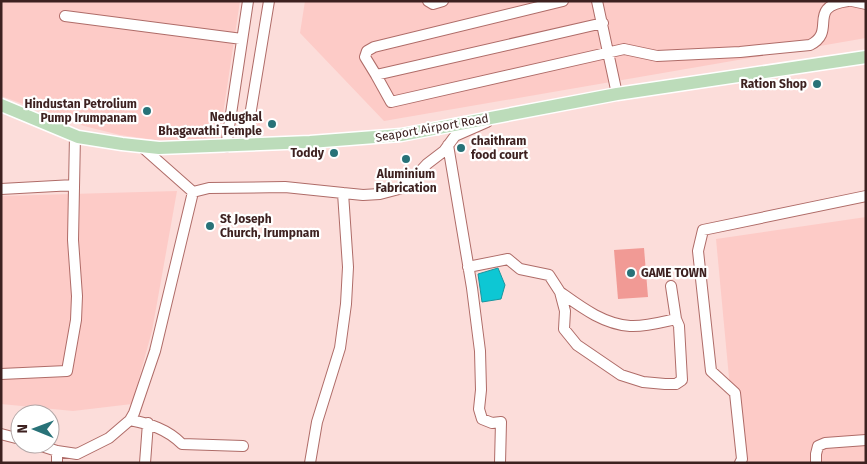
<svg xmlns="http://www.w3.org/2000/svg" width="867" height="464" font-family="'Fira Sans',sans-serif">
<rect width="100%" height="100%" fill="#fcddda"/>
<!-- built -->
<path fill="#fdcbc7" d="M1 1H240L219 141 169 142 120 135 84 126 1 96Z
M305 1H866V38L384 121 300 33Z
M260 117V141H248L255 119Z
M177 191 152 331 132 404 73 411 1 404V196Z
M866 217V463H737L716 239Z"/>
<!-- green -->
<path fill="#f19a95" d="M644 248 648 297 618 299 614 250Z"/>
<!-- water -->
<path fill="#0dc7d4" stroke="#1b959e" d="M498 268 505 285 501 299 482 302 478 274Z"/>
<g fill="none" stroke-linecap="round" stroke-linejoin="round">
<!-- minor casing -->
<g stroke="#af6c68" stroke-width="12">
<path id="minor" d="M428 1 433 4 443 1
M597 1 617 94
M852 1 866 4
M65 16 242 39
M603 23 376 75 391 102 624 49 657 56 740 52 810 45C838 31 805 7 848 1
M376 75 365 57 367 51 374 47 563 1
M448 145 472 288 480 351 481 390 479 409 482 419 492 423 501 422 500 463
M141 146 193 192
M245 146 269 1
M226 147 248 1
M1 189 74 185
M468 267 508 259 520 269 549 275 560 292 565 311 564 329 577 345 621 375 643 382 665 384H676L682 380 679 326 676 319C662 322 645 327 630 326 603 324 581 307 560 292
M671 286 676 319
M1 374 67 371 76 320 77 296 73 240 75 135
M130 420C150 424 167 429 182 444L243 446
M1 434 20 439
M35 444 57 451 77 454 109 438 130 420 134 413 155 351 193 192 209 188 285 187 343 193
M57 463V451
M145 463 148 423
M310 463 317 422 340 348 346 304 348 267 343 193 363 195 380 194 399 189 412 180 427 164 444 151 455 136 487 122
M740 463 742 459 735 393 711 371 698 251 703 230 866 196
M816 463V454L818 446 825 443 866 440"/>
</g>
<!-- major casing -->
<g stroke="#fff" stroke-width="15">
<path id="major" d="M1 105 78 137 122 144 159 148 310 142 401 135 617 94 866 57"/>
</g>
<!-- minor -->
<use href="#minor" stroke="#fff" stroke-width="10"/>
<!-- major -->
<use href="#major" stroke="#bcdcba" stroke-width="12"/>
</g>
<!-- markers -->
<g fill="#287278" stroke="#fff" stroke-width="2">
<circle cx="817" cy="84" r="5"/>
<circle cx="147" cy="111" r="5"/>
<circle cx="272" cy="124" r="5"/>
<circle cx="461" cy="148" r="5"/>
<circle cx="334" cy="153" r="5"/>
<circle cx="406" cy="159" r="5"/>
<circle cx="210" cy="226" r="5"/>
<circle cx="631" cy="273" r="5"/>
</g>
<g text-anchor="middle" stroke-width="4.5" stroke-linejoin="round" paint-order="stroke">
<!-- poi labels -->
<g font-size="12" font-weight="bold" fill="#3d2120" stroke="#fff" text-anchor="end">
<text x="807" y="88">Ration Shop</text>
<text x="137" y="108">Hindustan Petrolium<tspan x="137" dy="14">Pump Irumpanam</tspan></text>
<text x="262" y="121">Nedughal<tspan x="262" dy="14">Bhagavathi Temple</tspan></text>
<text x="471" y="145" text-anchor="start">chaithram<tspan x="471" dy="14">food court</tspan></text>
<text x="324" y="157">Toddy</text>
<text x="406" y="178" text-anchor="middle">Aluminium<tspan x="406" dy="14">Fabrication</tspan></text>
<text x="220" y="223" text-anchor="start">St Joseph<tspan x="220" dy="14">Church, Irumpnam</tspan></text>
<text x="641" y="277" text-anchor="start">GAME TOWN</text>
</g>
<!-- street labels -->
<g font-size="12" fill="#3d2120" stroke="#fff">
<text transform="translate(432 128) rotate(-10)" y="4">Seaport Airport Road</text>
</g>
</g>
<!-- border -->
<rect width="867" height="464" fill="none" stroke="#3d2120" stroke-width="5"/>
<!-- north arrow -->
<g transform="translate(35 429) rotate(271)"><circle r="24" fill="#ffffff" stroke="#b1a6a6"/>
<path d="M0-4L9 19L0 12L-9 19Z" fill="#287278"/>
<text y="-8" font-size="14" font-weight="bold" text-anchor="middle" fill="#3d2120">N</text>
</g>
</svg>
